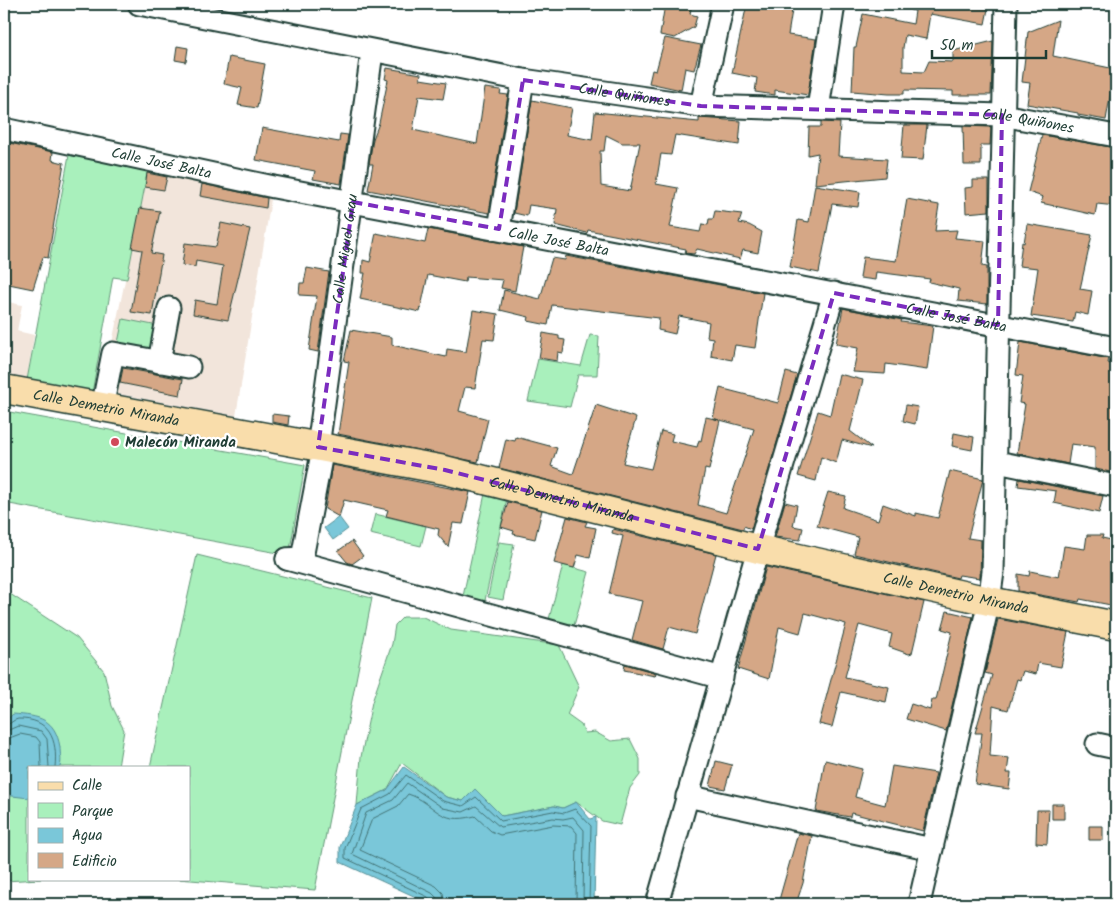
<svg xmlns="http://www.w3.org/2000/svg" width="1120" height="908" font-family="Kalam,sans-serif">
<rect width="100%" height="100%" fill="#fff"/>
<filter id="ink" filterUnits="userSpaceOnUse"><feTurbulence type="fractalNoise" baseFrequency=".02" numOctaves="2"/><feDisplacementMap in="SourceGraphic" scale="10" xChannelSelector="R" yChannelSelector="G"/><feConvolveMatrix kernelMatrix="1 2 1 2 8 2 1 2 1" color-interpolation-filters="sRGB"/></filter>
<g filter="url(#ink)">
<!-- built -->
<path fill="#f2e5db" d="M148 170 272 193 236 416 102 391Z
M4 301 22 305 17 331 34 335 27 380 4 376Z"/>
<!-- green -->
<path fill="#a9f0bc" stroke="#649678" d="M69 155 148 170 127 279 113 277 92 393 27 380Z
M123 319 163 327 157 360 116 352Z
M590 335 599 336 597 375H578L570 407 528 401 538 359 581 366Z
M4 411 305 465 289 555 4 503Z
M486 489 508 494 484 605 462 601Z
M375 514 426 526 421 546 370 534Z
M499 542 514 544 503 600 488 597Z
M197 555 372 598 315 890 178 879H189V767H150Z
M563 565 589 572 573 629 548 623Z
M4 590 77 638 104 671 112 706 124 730 118 767H29V879H41L4 881Z
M403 617H423L451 630 559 645 579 687 567 715 581 725 585 733 595 732 611 741 630 739 640 759V775L630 788 620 825 602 821 576 802 563 808 554 806 502 816 475 789 463 801 446 797 402 763 387 790 357 805 361 757 372 702 392 644 395 625Z"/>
<!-- water -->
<path fill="#7ac7d9" stroke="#569097" d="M339 517 348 529 333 540 324 528Z
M13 714C39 716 55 718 60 747 60 754 62 760 60 767H29V798L4 795V722Z
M404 767 446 797 463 801 475 789 502 816 554 806 563 808 576 802 590 819 596 817 594 904H431L340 862V847L357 805 387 790Z"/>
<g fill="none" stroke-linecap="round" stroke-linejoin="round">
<!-- shore -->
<path stroke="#437476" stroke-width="1" d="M4 726C10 725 12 720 18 719 49 718 58 739 55 767
M4 732 18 726 41 731 47 739 49 767
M4 740 20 734 36 737 40 742 41 767
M431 904 428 897 345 858V848L361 809 390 794 406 775 443 801 463 806 476 797 501 821 553 811 564 813 575 809 591 826 589 904
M438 904 437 898 432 893 352 854 366 813 393 800 407 783 443 808 463 812 476 806 500 827 553 818 563 819 573 817 584 830 583 904
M445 904 443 893 436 886 360 850 372 819 398 806 408 794C436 803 438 826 475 816L491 831 500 835 553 825 571 826 577 833 576 904"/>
</g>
<!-- building -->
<path fill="#d5a786" stroke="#1f3d34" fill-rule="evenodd" d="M665 4H692L690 14 697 16 694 27 675 38 660 35Z
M747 4H793L788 35 816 39 808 95 775 90V95L755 92 757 78 732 73Z
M910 4H989L985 24 930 14 926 39 905 35 903 48V71L924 72 929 61 953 62V51L993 41 991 95H953V91L904 90V94H889L852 91 854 47H856L863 14 913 24 915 11 910 10Z
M1058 20 1053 56 1115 69 1106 120 1078 115V113L1027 104 1030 83 1022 82 1028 32Z
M665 38 701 45 694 70 685 68 681 90 649 83 652 70 656 71Z
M177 46 188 48 186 62 175 60Z
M229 57 265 64 257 108 238 105 242 88 224 84Z
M387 68 421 74 420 79 446 83 443 99 419 96 413 130 477 144 485 88 501 90 500 94 508 95 489 213 368 190 373 164H369L373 139 379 123 388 80 385 79Z
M532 100 572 108 567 135 592 140 595 112 699 122V118L741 121 739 145 675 135 671 155 661 154 656 184 678 188 670 227 700 232 702 224 708 225 709 219H713L715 211 742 214 739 223 749 225 762 232 758 253 743 250 740 259 697 249 694 254 685 253 686 249 588 230 587 233 555 225 557 209 529 205 527 216 514 213ZM606 135 622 143H640L630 191 601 186 600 151H604Z
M821 122 840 123 838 156 887 159 885 177 815 184 818 153 808 155 809 127H821Z
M904 125H927L923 160 901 159Z
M963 126 991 127 990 145H981V165H964Z
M262 128 339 142 340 134 348 135 341 184 313 179 315 171 256 160Z
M1042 135 1116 148 1113 161 1116 162V206L1097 204 1095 215 1041 203 1043 197 1028 192Z
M4 142 53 152 52 160 64 163 48 258 43 257 33 289 4 283 7 247H4Z
M147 173 167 177 164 190 145 187Z
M973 180H989V211L966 213 965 188 973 187Z
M202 184 267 198 266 208 200 196Z
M815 185 860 192 858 207 832 204 819 273 790 267 798 220 809 222Z
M907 199 939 205 935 231 957 230 955 238 985 241 982 266 987 267V304L958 301 959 289 929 282 930 279 876 272 875 280 860 278 863 257 896 261Z
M140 208 160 211 151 253 162 255 152 315 131 312 142 250 132 248Z
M221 223 250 229 228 320 193 314 195 300 217 304 223 266 196 261 195 267 182 265 185 243 216 247Z
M1027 224 1092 235 1080 289 1092 291 1088 315 1075 312 1073 322 1031 316 1038 268 1019 266 1022 242 1024 243Z
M428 229 523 247 515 291 501 288 503 280 466 277 465 282 428 275 420 312 360 299 365 273H362L363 260 370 262 376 233 425 243Z
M566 256 763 293 755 348 735 345 732 360 711 356 713 338 707 337 709 322 679 316 675 334 658 330 659 318 552 305 548 325 528 321 529 317 500 310 504 290 540 299 552 258 565 260Z
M307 268 329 272 318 352 309 350 317 296 299 295 300 283H304Z
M843 308 902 320 901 322 933 326 927 370 886 364 885 374 853 372 858 348 836 344Z
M473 310 498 314 494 340 483 339 475 388 465 387 459 411 488 419 478 462 338 434 349 362 344 361 351 330 392 337V345L446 357 447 349 466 352Z
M543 333 559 336V339L565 340 563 353 558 352 557 361 539 358Z
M1020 342 1109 359 1108 363 1116 365V473L1095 469V447L1071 444 1068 464 1017 453 1025 404 1019 403 1023 376 1016 375Z
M123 368 183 379 180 395 120 383Z
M786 372 797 375 751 529 744 526 743 529 499 468 506 439 515 441 516 437 557 448 551 466 573 474 596 405 636 418 623 463 651 469 661 431 673 434 671 441 697 447 699 440 701 441 706 417 719 420 713 418 720 388 778 403ZM720 420 754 429 726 513 698 505 705 469 709 470Z
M839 374 863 380 850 431 872 448 842 440 836 463 821 457 816 481 798 476 818 411 830 415Z
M906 405 918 407 915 424 903 421Z
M272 414 289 416 288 425 272 422Z
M954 433 974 437 972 450 952 446Z
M332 465 470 492 463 524 453 523 448 547 438 535 439 529 386 516 388 510 344 500 339 517 325 509Z
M950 471 983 479 968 538 981 540 980 578 959 575 958 578 854 554 858 537 817 526 828 492 846 496 843 508 878 520 883 504 916 516V513L938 518Z
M1019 479 1103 496 1099 513 1054 503 1056 491 1018 486Z
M508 502 542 510 535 539 513 534 514 531 501 527Z
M785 502 797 505 793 526 803 528 800 540 775 537Z
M567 517 587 522 585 526 596 528 590 558 578 555 574 568 554 563Z
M613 529 716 554 695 634 669 627 663 649 632 640 642 601 609 594 623 536 612 533Z
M1087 535H1103L1102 538 1116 541V606L1080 599 1079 602 1018 591V574L1029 576 1030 571 1059 577 1064 546 1085 549Z
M352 541 363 556 352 564 347 562 338 551Z
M766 567 924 602 912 653 909 654 889 647 892 634 859 625 845 677 889 687 886 702 841 692 832 727 819 724 846 624 805 613 800 633 779 627 769 679 738 669Z
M947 611 973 617 946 731 906 719 911 704 930 710 932 700H936L952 632 942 629Z
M998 619 1068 632 1061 667 1038 663 1036 674 1023 671 1020 680 1017 679 1008 710 993 706 990 756 1009 758 1007 773H1011L1009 789 975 784 982 733H975L992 675 985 673Z
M625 664 656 673 655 676 624 670Z
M825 760 862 769 855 797 885 805 892 766 936 773 923 831 851 813 850 817 816 811Z
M716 761 732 765 725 789 710 786Z
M1052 804H1064V819H1052Z
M1037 810H1049L1047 844 1036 843Z
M1089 826H1103V840H1089Z
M798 833 812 836 803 883 796 904H794L779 900Z"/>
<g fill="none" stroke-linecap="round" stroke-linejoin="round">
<!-- minor casing -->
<g stroke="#1f3d34" stroke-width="25">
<g id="minor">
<path id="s1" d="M139 4 523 80 701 106 1002 115 1116 136"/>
<path d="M701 106 723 4"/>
<path d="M818 109 834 4"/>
<path id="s2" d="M4 129 274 187 1116 348"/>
<path d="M499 229 523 80"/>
<path d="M159 362 169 308"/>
<path d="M102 408 113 353 189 367"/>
<path id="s3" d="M318 447 372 52"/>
<path d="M997 462 1116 486"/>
<path d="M287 559 722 678"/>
<path d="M287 559 298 558 303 553 323 448"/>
<path d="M1097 744 1116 748"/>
<path d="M687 796 932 849"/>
<path d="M657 904 758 549 834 293"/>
<path d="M919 904 989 601 993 572 1006 4"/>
</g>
</g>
<!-- major casing -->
<g stroke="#1f3d34" stroke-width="31">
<g id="major">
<path id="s4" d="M4 389 445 470 758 549 989 601 1116 626"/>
</g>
</g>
<!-- minor -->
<use href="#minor" stroke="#fff" stroke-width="21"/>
<!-- major -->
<use href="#major" stroke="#f9ddab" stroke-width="28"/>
</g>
</g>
<!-- marked area -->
<path fill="none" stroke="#7b2cbf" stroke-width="4" stroke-dasharray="10 6" stroke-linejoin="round" d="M523 80 701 106 1002 115 998 325 834 293 758 549 445 470 318 447 353 202 499 229Z"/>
<!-- markers -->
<circle fill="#d1495b" stroke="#fff" stroke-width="2" cx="115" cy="442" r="5"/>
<g text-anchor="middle" stroke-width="4.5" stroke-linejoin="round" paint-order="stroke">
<!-- street labels -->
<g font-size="15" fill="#1f3d34" stroke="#fff">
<text dy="5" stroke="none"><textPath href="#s1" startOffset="494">Calle Quiñones</textPath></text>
<text dy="5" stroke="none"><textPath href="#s1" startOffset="899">Calle Quiñones</textPath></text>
<text dy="5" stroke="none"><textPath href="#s2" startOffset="161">Calle José Balta</textPath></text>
<text dy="5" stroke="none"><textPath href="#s2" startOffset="566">Calle José Balta</textPath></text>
<text dy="5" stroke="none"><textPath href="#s3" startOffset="200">Calle Miguel Grau</textPath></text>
<text dy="5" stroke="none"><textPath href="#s2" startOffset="971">Calle José Balta</textPath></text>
<text dy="5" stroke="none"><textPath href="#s4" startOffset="104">Calle Demetrio Miranda</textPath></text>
<text dy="5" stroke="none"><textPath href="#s4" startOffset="569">Calle Demetrio Miranda</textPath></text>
<text dy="5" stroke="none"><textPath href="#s4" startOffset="974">Calle Demetrio Miranda</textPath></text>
</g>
<!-- poi labels -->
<g font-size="15" font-weight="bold" fill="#1f3d34" stroke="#fff" text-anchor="start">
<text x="125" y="447">Malecón Miranda</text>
</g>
</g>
<!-- margin -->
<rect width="1120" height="908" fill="none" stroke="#fff" stroke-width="20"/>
<rect x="10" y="10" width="1100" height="888" fill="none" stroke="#1f3d34" stroke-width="2" filter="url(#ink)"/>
<!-- legend -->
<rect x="28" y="766" width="162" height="115" fill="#ffffff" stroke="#a5b1ae"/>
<rect x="38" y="782" width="25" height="8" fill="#f9ddab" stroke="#a5b1ae"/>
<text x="72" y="790" font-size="15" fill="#1f3d34">Calle</text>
<rect x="38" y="803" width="25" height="15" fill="#a9f0bc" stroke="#a5b1ae"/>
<text x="72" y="816" font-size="15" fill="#1f3d34">Parque</text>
<rect x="38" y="828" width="25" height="15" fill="#7ac7d9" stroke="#a5b1ae"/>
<text x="72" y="840" font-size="15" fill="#1f3d34">Agua</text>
<rect x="38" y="853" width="25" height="15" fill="#d5a786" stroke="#a5b1ae"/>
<text x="72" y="866" font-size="15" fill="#1f3d34">Edificio</text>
<!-- scale -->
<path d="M932 50v8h114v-8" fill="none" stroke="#1f3d34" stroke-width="2.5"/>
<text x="940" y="50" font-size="15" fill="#1f3d34" stroke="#ffffff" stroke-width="4" paint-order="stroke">50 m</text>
</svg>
